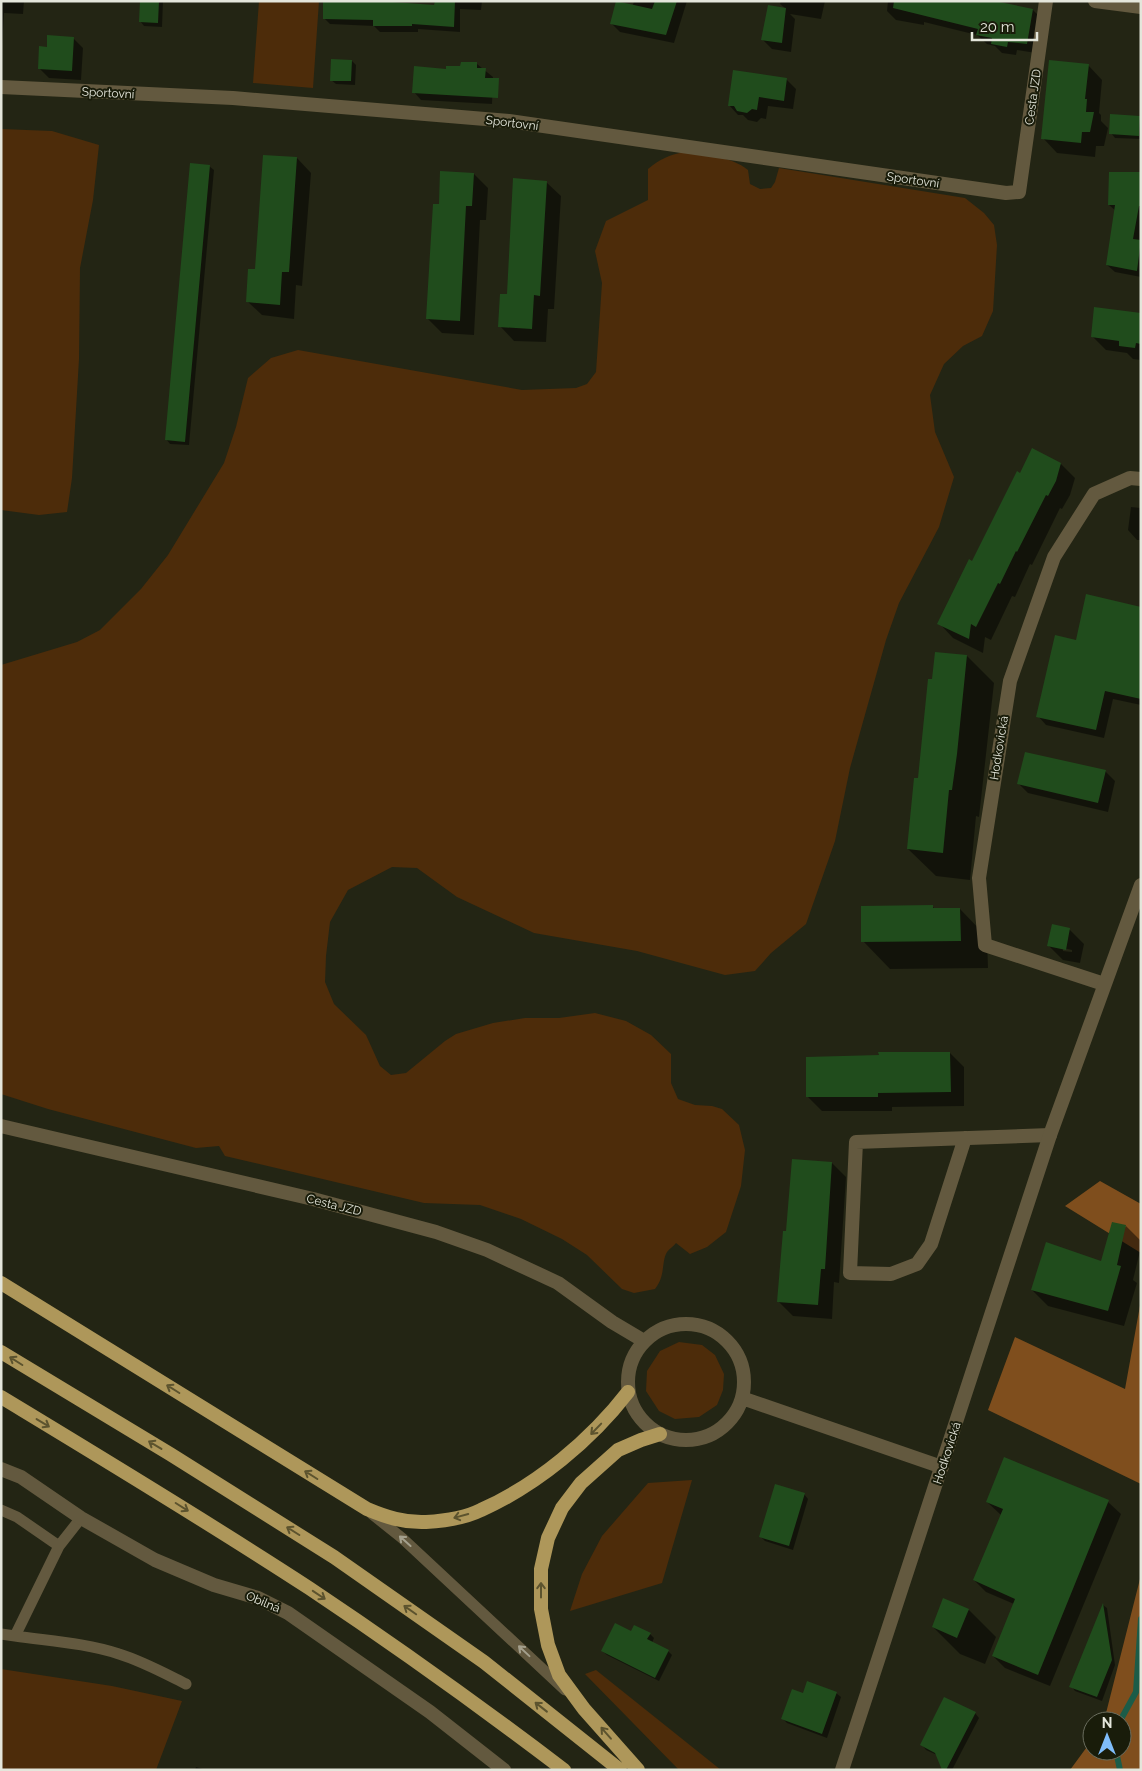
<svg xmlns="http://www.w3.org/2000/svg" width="1142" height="1771" font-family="Raleway,sans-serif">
<rect width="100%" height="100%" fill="#232514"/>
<!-- green -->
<path fill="#4d2c0a" d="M259 1H319L313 88 253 83Z
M1 129 52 131 99 145 93 200 80 268 79 359 72 478 67 512 39 515 1 510Z
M684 152C705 155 731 156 748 170L750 184 760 189 771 188 775 182 779 168 965 198 984 213 994 225 997 245 993 311 982 336 963 346 944 364 930 395 935 432 954 477 939 527 899 603 886 640 850 768 835 841 806 924 771 953 755 971 725 975 637 951 534 933 457 897 417 868 392 867 348 890 330 922 326 956 325 982 334 1004 366 1035 380 1066 391 1075 406 1073 445 1041 456 1034 493 1023 525 1018H559L595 1013 626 1021 651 1035 671 1054V1083L678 1099 695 1105 712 1106 722 1109 739 1125 745 1150 741 1186 726 1232 707 1247 690 1254 676 1243C674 1246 669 1249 667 1252 661 1262 666 1275 655 1289L634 1293 622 1289 587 1255 562 1239 521 1219 480 1205 424 1203 225 1156 219 1146 196 1148 48 1109 1 1094V665L77 642 100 630 141 589 168 555 224 463 236 427 248 378 271 358 298 350 522 390 576 388 587 384 596 372 602 283 595 251 606 221 648 200V169C660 159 669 155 684 152Z
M679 1342 702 1345 715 1355 724 1374 723 1390 717 1405 699 1417 675 1419 659 1411 646 1391 647 1371 660 1351Z
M692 1480 662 1583 570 1611 582 1574 602 1536 648 1483Z
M1 1669 112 1686 182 1701 156 1770H1Z
M596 1670 721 1770H679L585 1674Z"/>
<!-- forest -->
<path fill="#7f4e1d" d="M1100 1181 1141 1204V1253L1065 1206Z
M1141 1300V1484L988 1410 1015 1337 1125 1389Z
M1141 1575V1770H1070L1092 1740V1751H1122V1721H1104Z"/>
<!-- shadow -->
<path fill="#0007" fill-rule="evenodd" d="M1 1H24L23 14 4 13 1 63Z
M141 1H163L162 27 144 26 140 21Z
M436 1H482L481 10 460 9V32L418 29V32H380L374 26 330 24 324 18 435 6Z
M634 1H687L674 43 620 32 612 24 633 5Z
M781 1H825L821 19 790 14 795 19 791 52 772 49 762 39 786 9 780 4Z
M888 1H956L1033 10 1042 19 1036 53 1017 50 1016 55 1002 53 995 46 987 44 977 35 924 22V25L896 20 887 11Z
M73 38 83 48 81 80 49 78 39 68 48 48Z
M352 61 356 65 355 85 336 84 331 80Z
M477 64 493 77 492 104 421 100 414 92 447 70Z
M1088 65 1102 80 1099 113 1101 115V121L1108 128 1104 146H1096L1095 157 1057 153 1043 138Z
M734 71 787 80 796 89 793 109 768 106 766 119 761 118 757 122 748 120 743 115H738L729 105Z
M1139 117 1141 119V139L1115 138 1111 133Z
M297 158 311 173 302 286 296 285 294 319 262 315 247 301 256 271Z
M209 166 214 170 189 445 170 444 166 439Z
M474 174 488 188 486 220H480L474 335 442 333 427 318Z
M1141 174V277L1115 272 1107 265 1116 211 1109 205Z
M546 182 561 196 554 309H548L546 342 514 341 500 326 508 295Z
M1141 312V360L1133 359 1127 353 1106 350 1092 336 1140 314Z
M1061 464 1075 478 1070 495 1062 509 1060 508 1032 565 1030 564 1015 597 1012 596 991 640 985 637 983 653 953 638 939 623 1021 475Z
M1131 507 1141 508V540H1137L1128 530Z
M1141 608V705L1113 699 1104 738 1046 725 1038 716 1076 642Z
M967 656 994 683 979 817 976 816 970 880 936 876 908 849 933 680Z
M1105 771 1115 781 1108 812 1028 793 1019 784Z
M932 906 936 910 960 909 987 937 988 968 890 969 863 941Z
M1053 926 1070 930 1084 944 1080 963 1063 960 1048 945ZM1063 948 1072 950V952L1063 951Z
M950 1053 964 1067V1106L892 1107V1111H822L808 1097Z
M832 1163 846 1177 839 1283 834 1282 832 1319 793 1316 779 1302 787 1232Z
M1126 1226 1141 1241V1247L1133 1280 1137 1283 1124 1326 1048 1306 1032 1290 1102 1262Z
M804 1494 808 1499 793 1550 765 1541 760 1536Z
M987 1502H1108L1121 1514 1050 1686 1005 1668 993 1656 1014 1604 986 1592 974 1580 1001 1515Z
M1103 1605 1107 1608 1115 1665 1102 1701 1075 1691 1071 1686Z
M969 1610 996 1637 985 1664 960 1654 933 1627Z
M632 1633 650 1634 654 1638 652 1643 668 1651 672 1655 659 1681 607 1655 602 1651Z
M836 1693 841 1697 827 1738 787 1723 783 1719 804 1695Z
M975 1713 979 1718 952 1770H943L937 1755 926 1750 922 1745Z
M196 1767 206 1770H195Z"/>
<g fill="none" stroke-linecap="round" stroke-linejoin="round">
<!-- stream -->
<path stroke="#1c5c48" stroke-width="6" d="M1120 1721 1136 1692 1141 1619
M1116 1751 1120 1770"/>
</g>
<!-- building -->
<path fill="#204c1c" d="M140 1H159L158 23 139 22Z
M323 1H379L434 5 435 1H455L454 27 412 24V26H373V20L323 19Z
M616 1 652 9 655 1H677L666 35 610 24Z
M894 1H995L1033 9 1027 44 1008 42 1007 47 991 44 992 38 976 35 978 29 893 8Z
M768 5 786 8 782 43 761 40Z
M47 35 74 37 72 71 38 69 39 46 47 47Z
M331 59 352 60 351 81H330Z
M1049 60 1089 64 1085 99H1087L1086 112H1094L1090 132H1082L1081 143 1041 139Z
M461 62H477V68H486L485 78H499L498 98 412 93 414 66 446 69V66H460Z
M733 70 787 78 784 101 759 97 757 110 752 109 747 113 737 111 734 106H728Z
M1110 114 1140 116 1139 136 1109 134Z
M263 155 297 157 289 272H282L280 305 246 302 248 269H255Z
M190 163 210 165 185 442 165 440Z
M440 171 474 173 472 206H466L460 321 426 319 433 204H439Z
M1109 172H1141V206H1139L1133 239 1141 240 1137 271 1106 265 1115 205H1108Z
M513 178 547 181 540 296 534 295 532 329 498 327 500 294H507Z
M1094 307 1141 313V344L1136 343 1135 348 1119 346V341L1091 337Z
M1032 448 1061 463 1056 481 1048 496 1046 495 1017 552 1016 551 1000 584 998 583 976 627 971 624 969 639 937 624 969 559 972 561 1017 471 1020 473Z
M1086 594 1141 607V699L1105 691 1096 730 1036 717 1055 635 1076 640Z
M935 652 967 655 957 754 952 790H949L943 853 907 849 914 778H918L928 679H932Z
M1025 752 1106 770 1098 803 1017 784Z
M933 905V908H960L961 941 861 942V906Z
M1052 924 1070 928 1066 950 1047 946Z
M878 1052H950L951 1092 878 1093V1097H806V1057L879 1055Z
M792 1159 832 1162 825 1269H821L818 1305 777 1302 783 1231H786Z
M1112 1222 1126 1225 1117 1265 1121 1266 1108 1311 1031 1290 1046 1242 1101 1261Z
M1004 1457 1109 1500 1038 1675 992 1656 1015 1599 973 1580 1003 1509 986 1502Z
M775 1484 805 1493 789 1546 759 1537Z
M943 1598 969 1609 957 1638 932 1627Z
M1103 1603 1112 1660 1097 1697 1069 1687Z
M615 1623 631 1631 634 1625 651 1633 647 1639 669 1650 655 1678 601 1651Z
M807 1681 837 1692 822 1734 781 1719 792 1689 803 1693Z
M944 1697 976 1712 946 1770H942L935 1753 920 1745Z"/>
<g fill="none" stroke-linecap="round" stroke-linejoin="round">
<!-- service -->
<path stroke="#63593f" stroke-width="11" d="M1 1510 17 1517 59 1546
M372 1514 402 1538 565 1690
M1 1634 15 1636 59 1546 81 1518
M15 1636C49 1641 86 1643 119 1654 142 1661 164 1673 186 1684"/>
<!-- minor -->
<path stroke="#63593f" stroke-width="14" d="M1095 1 1141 7
M1 87 233 98 509 121 1006 193 1019 192 1046 1
M1104 984 985 945 979 878 1010 681 1054 557 1094 494 1130 478 1141 479
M1 1126 313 1199 436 1232 487 1250 558 1283 612 1322 644 1341
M965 1138 931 1244 917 1264 891 1274 850 1273 856 1142 1050 1135
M628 1382a58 58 0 1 1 116 0a58 58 0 1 1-116 0Z
M742 1398 942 1467
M1 1469 21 1477 81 1518 155 1560 214 1585 258 1598 288 1613 430 1712 504 1770"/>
<!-- tertiary -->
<path stroke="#63593f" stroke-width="14" d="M842 1770 1050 1135 1141 885"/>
<!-- trunk -->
<path stroke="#ae975a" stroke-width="14" d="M1 1283 367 1509C386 1517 404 1523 426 1522 443 1521 465 1518 481 1510 537 1485 591 1440 628 1392
M1 1352 170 1454 334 1557 484 1662 620 1770
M1 1397C105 1460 208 1522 309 1588 396 1646 481 1707 564 1770
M638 1770 584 1709 559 1675 548 1645 541 1609V1569L548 1538 562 1508 581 1483 618 1450 641 1440 660 1434"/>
</g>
<!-- one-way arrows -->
<defs><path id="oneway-shaft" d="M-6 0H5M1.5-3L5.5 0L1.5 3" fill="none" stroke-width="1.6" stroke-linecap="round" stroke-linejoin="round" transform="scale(1.25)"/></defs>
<g stroke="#5c532e">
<use href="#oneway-shaft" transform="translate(16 1361) rotate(-148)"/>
<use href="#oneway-shaft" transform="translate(173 1389) rotate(-148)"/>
<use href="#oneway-shaft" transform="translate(43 1423) rotate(31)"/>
<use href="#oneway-shaft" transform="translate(596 1429) rotate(134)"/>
<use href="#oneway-shaft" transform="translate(155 1445) rotate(-149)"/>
<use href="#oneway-shaft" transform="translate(311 1475) rotate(-148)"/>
<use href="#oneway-shaft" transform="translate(182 1507) rotate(32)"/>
<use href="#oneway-shaft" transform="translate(461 1516) rotate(165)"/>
<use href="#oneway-shaft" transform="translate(293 1531) rotate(-148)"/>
<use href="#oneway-shaft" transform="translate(541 1590) rotate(-90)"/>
<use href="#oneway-shaft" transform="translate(319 1595) rotate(34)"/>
<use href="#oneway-shaft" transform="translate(410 1610) rotate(-145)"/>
<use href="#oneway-shaft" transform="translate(541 1707) rotate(-142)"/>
<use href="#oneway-shaft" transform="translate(606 1733) rotate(-131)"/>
</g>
<g stroke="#a4a08d">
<use href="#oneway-shaft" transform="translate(405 1541) rotate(-138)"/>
<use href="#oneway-shaft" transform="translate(524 1651) rotate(-137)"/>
</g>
<g text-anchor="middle" stroke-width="4" stroke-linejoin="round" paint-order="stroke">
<!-- street labels -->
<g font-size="12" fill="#e4e6db" stroke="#191c0a">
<text transform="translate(108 93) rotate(3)" y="4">Sportovní</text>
<text transform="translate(1033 97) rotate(-82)" y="4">Cesta JZD</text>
<text transform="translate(512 123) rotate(7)" y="4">Sportovní</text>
<text transform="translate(913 180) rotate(8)" y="4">Sportovní</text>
<text transform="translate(999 748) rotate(-81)" y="4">Hodkovická</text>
<text transform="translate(334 1205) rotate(14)" y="4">Cesta JZD</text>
<text transform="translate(947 1453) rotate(-72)" y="4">Hodkovická</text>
<text transform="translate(263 1602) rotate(23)" y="4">Obilná</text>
</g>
</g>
<!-- border -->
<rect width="1142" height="1771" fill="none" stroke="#e4e6db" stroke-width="5"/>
<!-- north arrow -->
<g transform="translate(1107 1736)"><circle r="24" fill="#191c0a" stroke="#6a6d5e"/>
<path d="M0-4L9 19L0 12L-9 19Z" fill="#7fbdfa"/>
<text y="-8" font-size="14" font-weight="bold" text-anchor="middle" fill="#e4e6db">N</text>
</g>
<!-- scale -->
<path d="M972 32v8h65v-8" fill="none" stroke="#e4e6db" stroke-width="2.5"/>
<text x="980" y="32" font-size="15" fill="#e4e6db" stroke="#191c0a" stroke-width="4" paint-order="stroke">20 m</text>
</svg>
